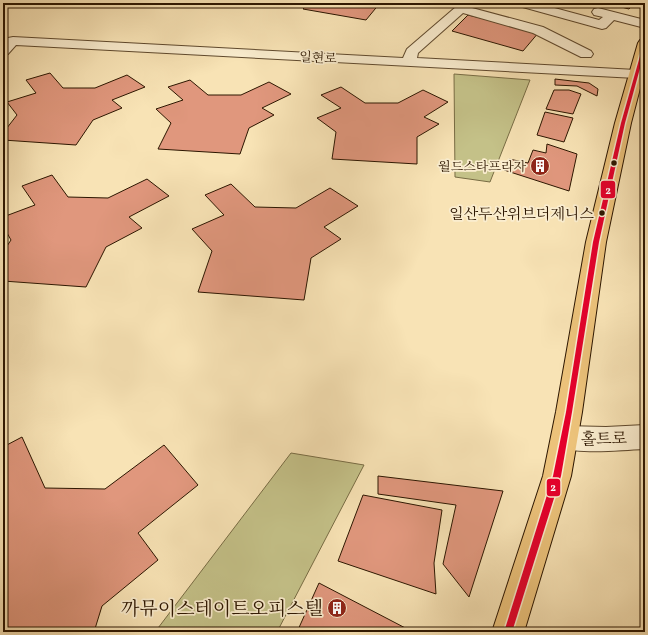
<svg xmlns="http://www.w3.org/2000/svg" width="648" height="635" font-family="Vollkorn,'Noto Serif KR',serif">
<rect width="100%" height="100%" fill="#f8e3b5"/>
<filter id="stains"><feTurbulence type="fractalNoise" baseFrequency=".005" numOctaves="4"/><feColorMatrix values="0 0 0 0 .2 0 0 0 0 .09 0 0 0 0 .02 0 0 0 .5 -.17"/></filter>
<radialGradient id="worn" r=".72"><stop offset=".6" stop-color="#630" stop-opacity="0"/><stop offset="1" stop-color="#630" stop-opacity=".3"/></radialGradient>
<!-- green -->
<path fill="#c4c188" stroke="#786c44" d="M454 74 530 80 490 182 455 177Z
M291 453 364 465 277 632H155Z"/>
<!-- building -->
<path fill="#e0977d" stroke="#2c1600" d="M309 3H380L366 20 303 9Z
M606 3H635L629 9Z
M468 15 539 32 523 51 452 31Z
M50 73 63 88H95L127 75 145 87 112 100 122 108 93 120 76 145 3 140V133L17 115 7 102 36 93 26 80Z
M555 79 589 83 598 89 597 96 577 86 555 85Z
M190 80 208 95H241L269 82 291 94 262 108 274 115 249 128 240 154 158 149 171 123 156 109 183 100 168 87Z
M341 87 365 103H398L423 90 448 102 424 117 439 124 417 137V164L332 159 336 132 317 118 341 108 321 95Z
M554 90H569L581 94 573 114 546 109Z
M545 112 573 118 564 142 537 135Z
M547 144 577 154 569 191 504 170 509 159 528 163 533 150 546 153Z
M52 175 68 197 108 198 147 179 169 196 129 217 142 228 106 247 86 287 3 281V252L11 240 3 226V217L35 205 22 186Z
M231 184 255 207 296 208 330 188 358 206 324 227 341 239 311 258 304 300 198 292 212 251 192 229 224 215 205 195Z
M22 437 45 488 105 489 164 445 198 485 138 533 158 560 102 606 94 632H3V447Z
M378 476 503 491 469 597 443 564 456 505 378 494Z
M363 495 442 510 434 563 436 594 338 561Z
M319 583 413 632H297Z"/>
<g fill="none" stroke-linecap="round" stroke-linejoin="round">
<!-- minor casing -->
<g stroke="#5f492d" stroke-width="2">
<path id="minor" d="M517 3H536L599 20 603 17 594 15 592 12 594 9 598 8 645 20V28L614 20 606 28 602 29 519 6Z
M461 5 543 27 591 51 593 54 591 57H581L533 33 463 13 418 53 417 58 636 70 641 71 643 74 641 77 636 78 16 45 8 54 3 55V43L8 38 13 37 403 58 407 49 457 6Z
M645 425V449C619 450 579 455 555 446L551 438 555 430 564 426 606 427Z"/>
</g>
<!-- major casing -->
<g stroke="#2c1600" stroke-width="2">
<path id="major" d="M645 39V69L631 123 606 242 582 412 571 476 524 632H492L543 476 556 412 586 242 615 123 638 43 640 40Z"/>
</g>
<!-- minor -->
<use href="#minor" fill="#faedcf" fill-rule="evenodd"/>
<!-- major -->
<use href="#major" fill="#ecc27a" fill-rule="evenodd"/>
<!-- bus-1 casing -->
<g stroke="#faedcf" stroke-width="3">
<path id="bus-1" d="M644 42H645V50L625 123 599 242 572 412 561 476 512 632H504L553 476 566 412 593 242 621 123Z"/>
</g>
<!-- bus-1 -->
<use href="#bus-1" fill="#e4002b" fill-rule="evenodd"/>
</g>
<!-- icons -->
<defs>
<g id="building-disc" transform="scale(1)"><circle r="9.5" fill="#8f2418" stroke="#faedcf"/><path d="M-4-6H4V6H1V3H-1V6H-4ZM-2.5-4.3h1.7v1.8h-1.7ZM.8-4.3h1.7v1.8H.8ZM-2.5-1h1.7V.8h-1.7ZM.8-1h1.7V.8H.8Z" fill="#fff"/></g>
</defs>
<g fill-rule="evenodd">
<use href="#building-disc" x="540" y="166"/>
<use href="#building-disc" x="337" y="608"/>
</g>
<!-- markers -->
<g fill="#2c1600" stroke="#faedcf" stroke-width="1.5">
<circle cx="614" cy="163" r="3.5"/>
<circle cx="602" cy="213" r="3.5"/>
</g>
<g text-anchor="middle" stroke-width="3.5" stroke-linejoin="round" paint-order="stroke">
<!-- far-street labels -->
<g font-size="13" fill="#2c1600" stroke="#faedcf">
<text transform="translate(318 57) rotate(3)" y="5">일현로</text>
</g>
<!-- far-poi labels -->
<g font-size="13" fill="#2c1600" stroke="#faedcf" text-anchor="end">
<text x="526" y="171">월드스타프라자</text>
</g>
<!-- bus labels -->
<g font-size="15" fill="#2c1600" stroke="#faedcf" text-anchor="end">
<text x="594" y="219">일산두산위브더제니스</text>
</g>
<!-- street labels -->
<g font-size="16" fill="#2c1600" stroke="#faedcf">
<text transform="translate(604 438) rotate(-1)" y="6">홀트로</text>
</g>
<!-- near-poi labels -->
<g font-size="19" fill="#2c1600" stroke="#faedcf" text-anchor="end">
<text x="323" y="615">까뮤이스테이트오피스텔</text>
</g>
</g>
<g stroke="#faedcf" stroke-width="1.5">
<rect x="600" y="180" width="16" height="19" rx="4" fill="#e4002b"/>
<rect x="546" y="478" width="15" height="19" rx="4" fill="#e4002b"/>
</g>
<g font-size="11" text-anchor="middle" font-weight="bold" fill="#fff">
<text x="608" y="194">2</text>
<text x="553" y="491">2</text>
</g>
<!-- margin -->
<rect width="648" height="635" fill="none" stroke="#f8e3b5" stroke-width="16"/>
<rect x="4" y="4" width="640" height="627" fill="none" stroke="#2c1600" stroke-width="2"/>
<rect x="8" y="8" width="632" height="619" fill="none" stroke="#2c1600"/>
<rect width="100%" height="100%" filter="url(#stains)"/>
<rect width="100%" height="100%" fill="url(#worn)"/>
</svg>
